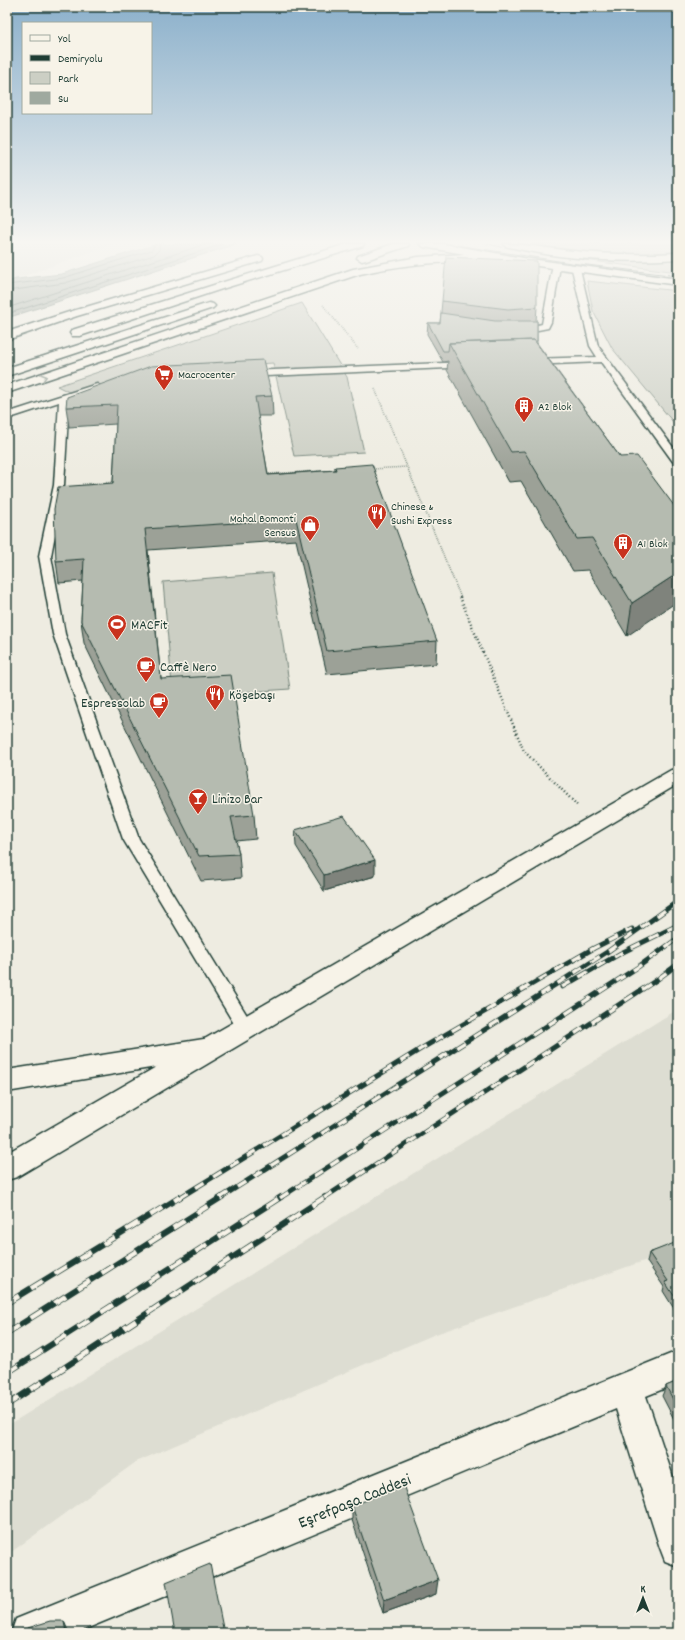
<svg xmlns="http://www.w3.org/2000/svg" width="685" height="1640" font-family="Dekko,sans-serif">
<rect width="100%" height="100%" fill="#eeece1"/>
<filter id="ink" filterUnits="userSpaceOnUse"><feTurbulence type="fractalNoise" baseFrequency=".025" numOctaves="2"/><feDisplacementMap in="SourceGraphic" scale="8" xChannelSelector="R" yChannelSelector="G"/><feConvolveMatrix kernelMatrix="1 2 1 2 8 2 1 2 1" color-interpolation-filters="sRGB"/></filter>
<g filter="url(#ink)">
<!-- built -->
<path fill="#ddddd2" d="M7 244H113L7 282Z
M678 1009V1249L433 1335 136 1462 7 1555V1426Z"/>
<!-- green -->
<path fill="#cccfc4" stroke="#76867c" d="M532 244H678V251C630 257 579 253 532 244Z
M584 260 635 261 678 260V272Z
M587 281 678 291V428L612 348 593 311Z
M302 303 347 377 364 452 294 456 273 363 173 370 85 400 57 386Z
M272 573 290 689 173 697 163 582Z"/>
<!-- water -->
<path fill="#9fa99f" stroke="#6c7e74" d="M157 244H236L7 318V282L16 279 62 274Z"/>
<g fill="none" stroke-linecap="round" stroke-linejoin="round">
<!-- shore -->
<path stroke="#52685f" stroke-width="1" d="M7 285 63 278 152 250 155 244
M7 291 65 283 154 255 159 250 160 244
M7 308 206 244
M7 314 223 244"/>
<!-- service casing -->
<g stroke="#1f3d34" stroke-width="3">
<path id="service" d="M553 264H556L560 266 551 322 548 328 533 331 513 330V326C523 324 532 327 542 324Z
M573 267H579L580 269 598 346 678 454V464L674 463 601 362 530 365 526 362 530 359 597 357 590 346 572 269Z
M468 362 471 363 472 365 471 367 246 377 242 374 246 371Z
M97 384 101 387 100 389 69 399 64 485 51 556 65 634 139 839 251 1022 254 1027 251 1032 245 1034 239 1032 123 839 53 634 39 556 54 485 59 402 7 419V413Z"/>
</g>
<!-- minor casing -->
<g stroke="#1f3d34" stroke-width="3">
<path id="minor" d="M210 1038 219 1041 223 1048 219 1055 210 1058 7 1092V1070Z
M678 1351V1383L646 1396 678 1492V1566L665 1561 660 1548 616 1409 76 1633H11L16 1619Z"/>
</g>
<!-- tertiary casing -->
<g stroke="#1f3d34" stroke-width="3">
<path id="tertiary" d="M678 769V784L17 1177 7 1180V1153L671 770Z"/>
</g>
<!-- primary casing -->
<g stroke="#1f3d34" stroke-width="3">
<path id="primary" d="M419 244H444L523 258 678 279V285L523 264 424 247Z"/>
</g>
<!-- trunk casing -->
<g stroke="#1f3d34" stroke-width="3">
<path id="trunk" d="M347 244H364L363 246 225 288 80 336H72L70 333 72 330 217 284Z
M393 244H409L408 246 366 260 362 261 357 258 358 256Z
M504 244C528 244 550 249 574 251 609 255 643 255 678 253V259C620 263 562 260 505 246Z
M465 254 523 258 528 261 523 264C464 260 418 261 360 274L7 393V385L353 269 418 257Z
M258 256 262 257 263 259 262 261 77 316 7 340V332L69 312Z
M209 303 213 304 215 306 213 308 7 376V368Z"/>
</g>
<!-- path-far1 -->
<path stroke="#1f3d34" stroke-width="1.5" stroke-dasharray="0.5 1.5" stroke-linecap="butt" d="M323 305 358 349
M375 389 461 598
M371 469 407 467
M265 474 318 471
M82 484 115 482"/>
<!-- path -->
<path stroke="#1f3d34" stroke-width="2.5" stroke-dasharray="1 2.5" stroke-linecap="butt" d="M460 597 524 751 577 805"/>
<!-- service -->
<use href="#service" fill="#f7f3e8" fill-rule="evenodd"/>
<!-- minor -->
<use href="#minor" fill="#f7f3e8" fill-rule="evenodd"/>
<!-- tertiary -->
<use href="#tertiary" fill="#f7f3e8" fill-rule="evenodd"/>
<!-- primary -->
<use href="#primary" fill="#f7f3e8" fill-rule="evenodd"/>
<!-- trunk -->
<use href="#trunk" fill="#f7f3e8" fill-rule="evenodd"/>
<!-- tram -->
<path stroke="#1f3d34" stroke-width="1" d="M450 244 571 263 678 276
M487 244 502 247"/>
<!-- rail-far1 casing -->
<g stroke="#1f3d34" stroke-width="5">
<path id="rail-far1" d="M562 987 621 953 678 925
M179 1198 424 1047 594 948 632 929
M220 1198 607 952 678 901
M280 1198 638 967 678 938
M324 1198 655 981 678 964"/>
</g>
<!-- rail casing -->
<g stroke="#1f3d34" stroke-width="6">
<path id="rail" d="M7 1303 180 1197
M7 1333 222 1197
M7 1373 281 1197
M7 1405 325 1197"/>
</g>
<!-- rail-far1 -->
<use href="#rail-far1" stroke="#f7f3e8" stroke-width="3.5" stroke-dasharray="10" stroke-linecap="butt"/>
<!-- rail -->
<use href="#rail" stroke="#f7f3e8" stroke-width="4.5" stroke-dasharray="14" stroke-linecap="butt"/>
</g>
<!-- wall -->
<path fill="#9ca197" stroke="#1f3d34" d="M442 301 537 307 536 321H537V343L620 457 678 511 627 636 588 570 573 571 521 481 509 482 447 370 448 361 443 362 427 334 428 323H440Z
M272 396 273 416H258L268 475 335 470V467L437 641 436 664 327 674 296 540 148 550 161 679 254 815 256 839 236 841 239 854 241 878 201 881 84 643 81 621 83 581 59 583 56 561 113 483 116 424 69 427 66 407Z
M295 830 375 876 324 891 296 846Z
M678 1243V1311L676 1312 663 1291 664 1287 647 1262 649 1253Z
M678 1381V1427L662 1396 666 1386Z
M352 1506 436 1594 383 1613 352 1520Z"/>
<!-- shaded-wall -->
<path fill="#7f837b" stroke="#1f3d34" d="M678 573V601L627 636 632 603Z
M375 860V876L324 891V875Z
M438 1580 436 1594 383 1613 384 1600Z
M64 1621 69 1633H66Z"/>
<!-- building -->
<path fill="#b5bbb0" stroke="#1f3d34" d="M446 257 537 261V307L508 309 442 301Z
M441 313 495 321H537V341H535L534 340 449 343 448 351H443L428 323H440Z
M534 340 620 457 637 456 678 511V573L632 603 592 538 577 539 524 451 511 452 449 343Z
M263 360 272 396 255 397 268 475 336 470 335 467 372 464 437 641 327 651 296 519 145 529 161 679 231 675 254 815 231 817 239 854 199 856 81 621 84 559 56 561 54 509 58 487 113 483 117 405 66 407 67 397 151 366Z
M344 816 375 860 324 875 295 830Z
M677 1242 678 1243V1302L665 1282 668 1281 649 1253Z
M678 1381V1409L666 1386Z
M403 1485 438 1580 384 1600 352 1506Z
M210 1564 224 1633H175L166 1582Z
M50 1621H64L66 1633H18V1631Z"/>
<!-- one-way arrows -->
<defs><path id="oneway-chevron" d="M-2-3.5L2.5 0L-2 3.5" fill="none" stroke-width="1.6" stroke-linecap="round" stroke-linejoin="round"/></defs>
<use stroke="#8b988e" href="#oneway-chevron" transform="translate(44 377) rotate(-18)"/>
</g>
<!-- sky -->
<linearGradient id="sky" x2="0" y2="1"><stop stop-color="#8bb0cb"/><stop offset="0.51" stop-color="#f7f6f2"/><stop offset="1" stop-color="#f7f6f2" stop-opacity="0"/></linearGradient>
<rect width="685" height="474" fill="url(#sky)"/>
<!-- icons -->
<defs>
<g id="supermarket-pin" transform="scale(1)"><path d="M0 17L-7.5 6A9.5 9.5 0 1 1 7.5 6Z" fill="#c8321e" stroke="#f7f3e8"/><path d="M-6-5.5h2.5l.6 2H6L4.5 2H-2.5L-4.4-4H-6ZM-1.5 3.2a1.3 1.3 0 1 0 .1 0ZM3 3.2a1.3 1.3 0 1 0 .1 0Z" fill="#fff"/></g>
<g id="building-pin" transform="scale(1)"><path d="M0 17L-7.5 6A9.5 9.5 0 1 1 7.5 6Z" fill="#c8321e" stroke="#f7f3e8"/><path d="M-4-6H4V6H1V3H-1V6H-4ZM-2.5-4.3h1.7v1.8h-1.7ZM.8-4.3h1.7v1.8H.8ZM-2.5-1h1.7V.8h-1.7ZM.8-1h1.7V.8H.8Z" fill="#fff"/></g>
<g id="restaurant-pin" transform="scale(1)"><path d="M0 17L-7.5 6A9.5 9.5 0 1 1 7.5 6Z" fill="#c8321e" stroke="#f7f3e8"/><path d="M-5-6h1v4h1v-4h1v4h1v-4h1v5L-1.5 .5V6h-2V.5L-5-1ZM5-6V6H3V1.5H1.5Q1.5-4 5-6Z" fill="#fff"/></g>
<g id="shop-pin" transform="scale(1)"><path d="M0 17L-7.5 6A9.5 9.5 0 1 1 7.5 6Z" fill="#c8321e" stroke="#f7f3e8"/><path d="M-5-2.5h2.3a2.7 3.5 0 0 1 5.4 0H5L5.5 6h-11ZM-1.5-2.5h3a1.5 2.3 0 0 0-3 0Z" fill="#fff"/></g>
<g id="stadium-pin" transform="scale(1)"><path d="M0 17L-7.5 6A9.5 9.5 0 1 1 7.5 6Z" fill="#c8321e" stroke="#f7f3e8"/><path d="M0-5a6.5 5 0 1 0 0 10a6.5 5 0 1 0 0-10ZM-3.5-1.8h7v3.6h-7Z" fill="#fff"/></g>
<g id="cafe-pin" transform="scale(1)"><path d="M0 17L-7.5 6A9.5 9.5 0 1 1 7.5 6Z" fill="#c8321e" stroke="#f7f3e8"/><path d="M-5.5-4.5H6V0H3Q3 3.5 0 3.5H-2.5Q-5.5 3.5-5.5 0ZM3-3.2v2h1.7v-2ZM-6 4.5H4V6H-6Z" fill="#fff"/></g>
<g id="bar-pin" transform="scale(1)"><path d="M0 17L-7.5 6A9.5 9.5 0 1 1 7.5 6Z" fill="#c8321e" stroke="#f7f3e8"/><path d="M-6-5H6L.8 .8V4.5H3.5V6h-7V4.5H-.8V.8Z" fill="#fff"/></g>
</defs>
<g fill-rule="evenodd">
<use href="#supermarket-pin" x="164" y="374"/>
<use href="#building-pin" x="524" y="406"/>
<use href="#restaurant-pin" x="377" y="513"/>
<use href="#shop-pin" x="310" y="525"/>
<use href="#building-pin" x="623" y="543"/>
<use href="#stadium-pin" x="117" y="624"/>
<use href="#cafe-pin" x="146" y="666"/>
<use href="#restaurant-pin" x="215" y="694"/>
<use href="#cafe-pin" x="159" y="702"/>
<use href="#bar-pin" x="198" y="798"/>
</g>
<g text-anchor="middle" stroke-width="3" stroke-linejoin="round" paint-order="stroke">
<!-- far-poi labels -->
<g font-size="12" fill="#1f3d34" stroke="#f7f3e8" text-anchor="start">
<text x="178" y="378">Macrocenter</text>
<text x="538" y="410">A2 Blok</text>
<text x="391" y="510">Chinese &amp;<tspan x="391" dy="14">Sushi Express</tspan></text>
<text x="296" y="522" text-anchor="end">Mahal Bomonti<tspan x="296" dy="14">Sensus</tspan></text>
<text x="637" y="547">A1 Blok</text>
</g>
<!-- poi labels -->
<g font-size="14" fill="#1f3d34" stroke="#f7f3e8" text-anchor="start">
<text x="131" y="629">MACFit</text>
<text x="160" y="671">Caffè Nero</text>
<text x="229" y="699">Köşebaşı</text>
<text x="145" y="707" text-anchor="end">Espressolab</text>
<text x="212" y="803">Linizo Bar</text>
</g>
<!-- near-street labels -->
<g font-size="17" fill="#1f3d34" stroke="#f7f3e8">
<text transform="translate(354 1500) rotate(-22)" y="6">Eşrefpaşa Caddesi</text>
</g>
</g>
<!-- margin -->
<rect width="685" height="1640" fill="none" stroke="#f7f3e8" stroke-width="24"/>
<rect x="12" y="12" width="661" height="1616" fill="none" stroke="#1f3d34" stroke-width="1.5" filter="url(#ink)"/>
<!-- legend -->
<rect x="22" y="22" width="130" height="92" fill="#f7f3e8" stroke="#a1aaa0"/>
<rect x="30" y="35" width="20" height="6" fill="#f7f3e8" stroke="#a1aaa0"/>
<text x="58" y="42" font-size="12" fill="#1f3d34">Yol</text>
<rect x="30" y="55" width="20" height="6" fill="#1f3d34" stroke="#a1aaa0"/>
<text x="58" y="62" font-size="12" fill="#1f3d34">Demiryolu</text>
<rect x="30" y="72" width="20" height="12" fill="#cccfc4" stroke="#a1aaa0"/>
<text x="58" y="82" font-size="12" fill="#1f3d34">Park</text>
<rect x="30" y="92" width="20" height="12" fill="#9fa99f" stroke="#a1aaa0"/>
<text x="58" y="102" font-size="12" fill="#1f3d34">Su</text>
<!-- north arrow -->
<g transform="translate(643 1598)" stroke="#f7f3e8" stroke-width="3" paint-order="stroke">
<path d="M0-3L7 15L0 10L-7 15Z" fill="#1f3d34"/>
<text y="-6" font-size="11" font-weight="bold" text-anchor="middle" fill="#1f3d34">K</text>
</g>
</svg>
